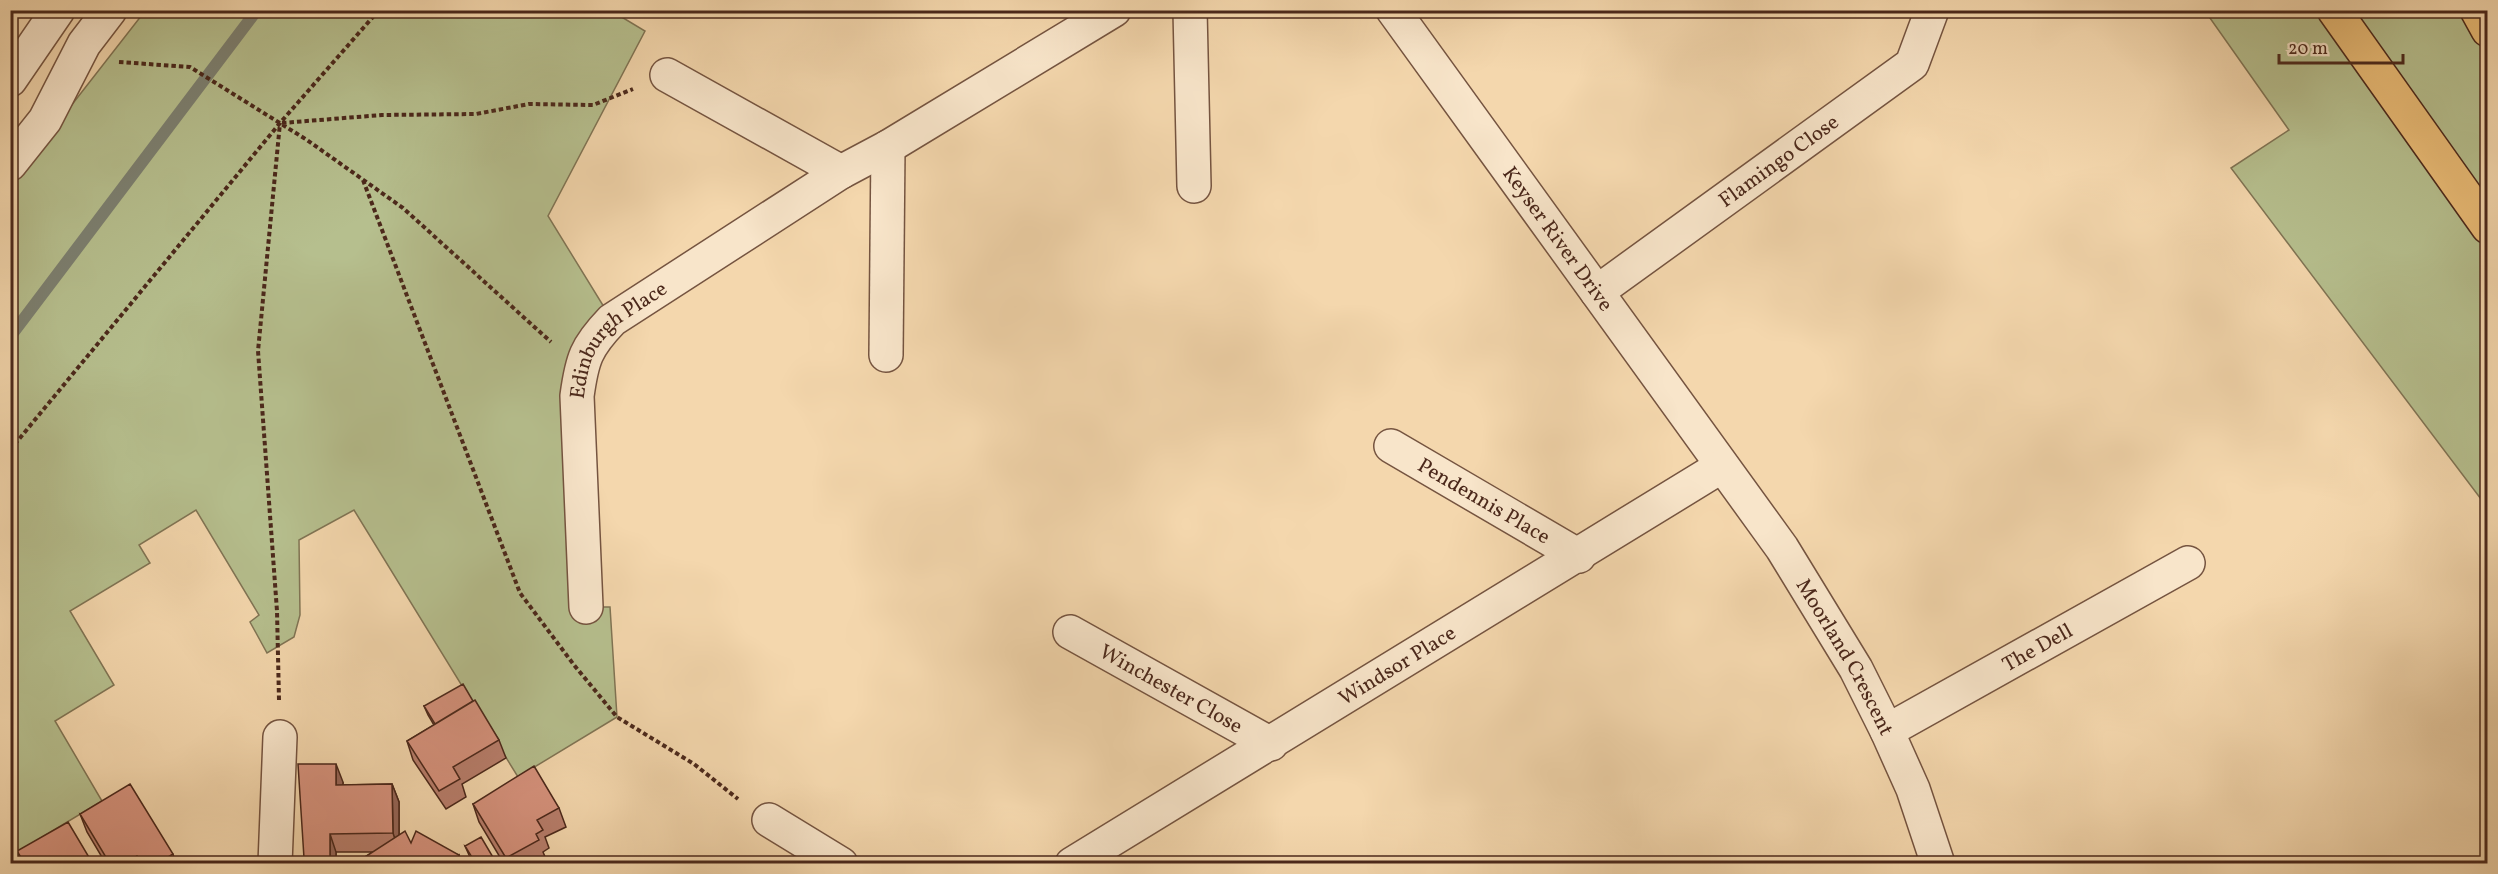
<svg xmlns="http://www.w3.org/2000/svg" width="2498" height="874" font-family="Vollkorn,serif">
<rect width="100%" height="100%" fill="#f4d7ad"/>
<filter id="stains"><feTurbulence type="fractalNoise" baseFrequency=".00333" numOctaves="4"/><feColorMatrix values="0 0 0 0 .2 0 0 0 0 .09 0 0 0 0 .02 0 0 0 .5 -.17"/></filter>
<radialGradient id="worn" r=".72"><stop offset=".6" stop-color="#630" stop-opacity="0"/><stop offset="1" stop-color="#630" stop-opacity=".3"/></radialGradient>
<!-- green -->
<path fill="#b6bf8e" stroke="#807454" stroke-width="1.5" d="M610 10 645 31 548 216 612 320 593 340 586 607H610L617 717 518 777 354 510 299 540 300 615 294 637 267 653 250 622 259 615 196 510 139 545 150 563 70 611 114 685 55 721 102 801 11 856 10 184 145 11Z
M2205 11H2487V507L2231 168 2289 130Z"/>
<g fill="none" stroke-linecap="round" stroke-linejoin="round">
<!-- stream -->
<path stroke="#7c8071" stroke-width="12" d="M10 337 257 10"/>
<!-- minor casing -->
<g stroke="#755440" stroke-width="36">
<g id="minor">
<path d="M1190 10 1194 186"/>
<path id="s1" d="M1393 10 1782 548 1856 669 1887 731 1913 789 1938 864"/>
<path d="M667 75 841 172"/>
<path d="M10 80 58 10"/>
<path d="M10 164 45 120 84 44 110 10"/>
<path id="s2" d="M1597 292 1912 64 1932 10"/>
<path d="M886 355 888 147"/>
<path id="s3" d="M1391 446 1579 556"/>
<path id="s4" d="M586 607 577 396C582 359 586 347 612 320L841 172 888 147 1114 10"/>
<path id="s5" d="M1070 632 1271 744"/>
<path id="s6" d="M1887 731 2188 563"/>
<path d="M769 820 841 864"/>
<path d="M275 864 280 737"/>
<path id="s7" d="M1072 864 1722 466"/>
</g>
</g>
<!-- highway casing -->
<g stroke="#4b281b" stroke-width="36">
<path id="highway" d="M2334 10 2488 227
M2477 10 2488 30"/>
</g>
<!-- path -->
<path stroke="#4b281b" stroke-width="4" stroke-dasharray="4.5 3" stroke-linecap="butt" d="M119 62 190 67 307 140 403 208 551 342
M282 123 382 115 476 114 529 104 593 105 633 89
M363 180 520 593 574 665 617 717 694 764 738 799
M10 450 280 123 379 10
M279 700 277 611 258 351 280 123"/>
<!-- minor -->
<use href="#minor" stroke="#f8e5ca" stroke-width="33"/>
<!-- highway -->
<use href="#highway" stroke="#eabc76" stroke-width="33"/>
</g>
<!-- wall -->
<path fill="#b87e6c" stroke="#4b281b" stroke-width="1.5" d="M473 701 499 740 506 758 462 784 466 797 446 809 413 760 407 741 434 725 428 715 424 706Z
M343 782V785L392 784 399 802V835L411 843 459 855 462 864H354L373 852H336V864H306L304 858Z
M473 804 559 808 566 827 545 837 549 848 543 852 546 859 537 864H504L479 822Z
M80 814 173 854 176 864H106L87 832Z
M465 846 497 864H474L469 855Z
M17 851 93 864H21Z"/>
<!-- shaded-wall -->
<path fill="#966658" stroke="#4b281b" stroke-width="1.5" d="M336 764 343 782 342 803 336 785Z
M392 784 399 802V851L393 833Z
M330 834 336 852V864H332L330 857Z
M459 855 462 864H454Z"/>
<!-- building -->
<path fill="#d6927d" stroke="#4b281b" stroke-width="1.5" d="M463 684 473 701 435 724 424 706Z
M475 700 499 740 453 767 460 779 439 791 407 741Z
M298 764H336V785L392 784 393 833 330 834V857L304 858Z
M534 766 559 808 537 820 543 830 536 834 539 840 506 858 473 804Z
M130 784 173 854 157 864H142L137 856 124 864H110L80 814Z
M68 822 93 864H25L17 851Z
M405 831 411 843 416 831 459 855 454 864H354Z
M481 837 497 864H476L465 846Z
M11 856 16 864H10V857Z"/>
<g text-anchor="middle" stroke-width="5" stroke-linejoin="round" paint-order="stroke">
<!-- street labels -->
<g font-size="21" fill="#4b281b" stroke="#f8e5ca">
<text dy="7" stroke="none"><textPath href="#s2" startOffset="224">Flamingo Close</textPath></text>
<text dy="7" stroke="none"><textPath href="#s1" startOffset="282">Keyser River Drive</textPath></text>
<text dy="7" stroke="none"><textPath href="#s4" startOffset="284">Edinburgh Place</textPath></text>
<text dy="7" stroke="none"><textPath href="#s3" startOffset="108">Pendennis Place</textPath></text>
<text dy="7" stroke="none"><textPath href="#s6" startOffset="172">The Dell</textPath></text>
<text dy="7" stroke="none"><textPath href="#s1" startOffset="790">Moorland Crescent</textPath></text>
<text dy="7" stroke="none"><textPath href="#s7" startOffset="381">Windsor Place</textPath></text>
<text dy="7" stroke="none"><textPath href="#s5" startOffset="116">Winchester Close</textPath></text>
</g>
</g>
<!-- margin -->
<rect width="2498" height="874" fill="none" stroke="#f4d7ad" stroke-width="36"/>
<rect x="12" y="12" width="2474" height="850" fill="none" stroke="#4b281b" stroke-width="3"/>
<rect x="18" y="18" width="2462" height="838" fill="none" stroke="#4b281b" stroke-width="1.5"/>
<!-- scale -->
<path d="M2279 54v9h124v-9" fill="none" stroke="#4b281b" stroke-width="3"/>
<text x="2288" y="54" font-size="18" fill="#4b281b" stroke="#f8e5ca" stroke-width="4.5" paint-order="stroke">20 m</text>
<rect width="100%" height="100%" filter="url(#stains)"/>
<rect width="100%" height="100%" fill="url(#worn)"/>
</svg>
